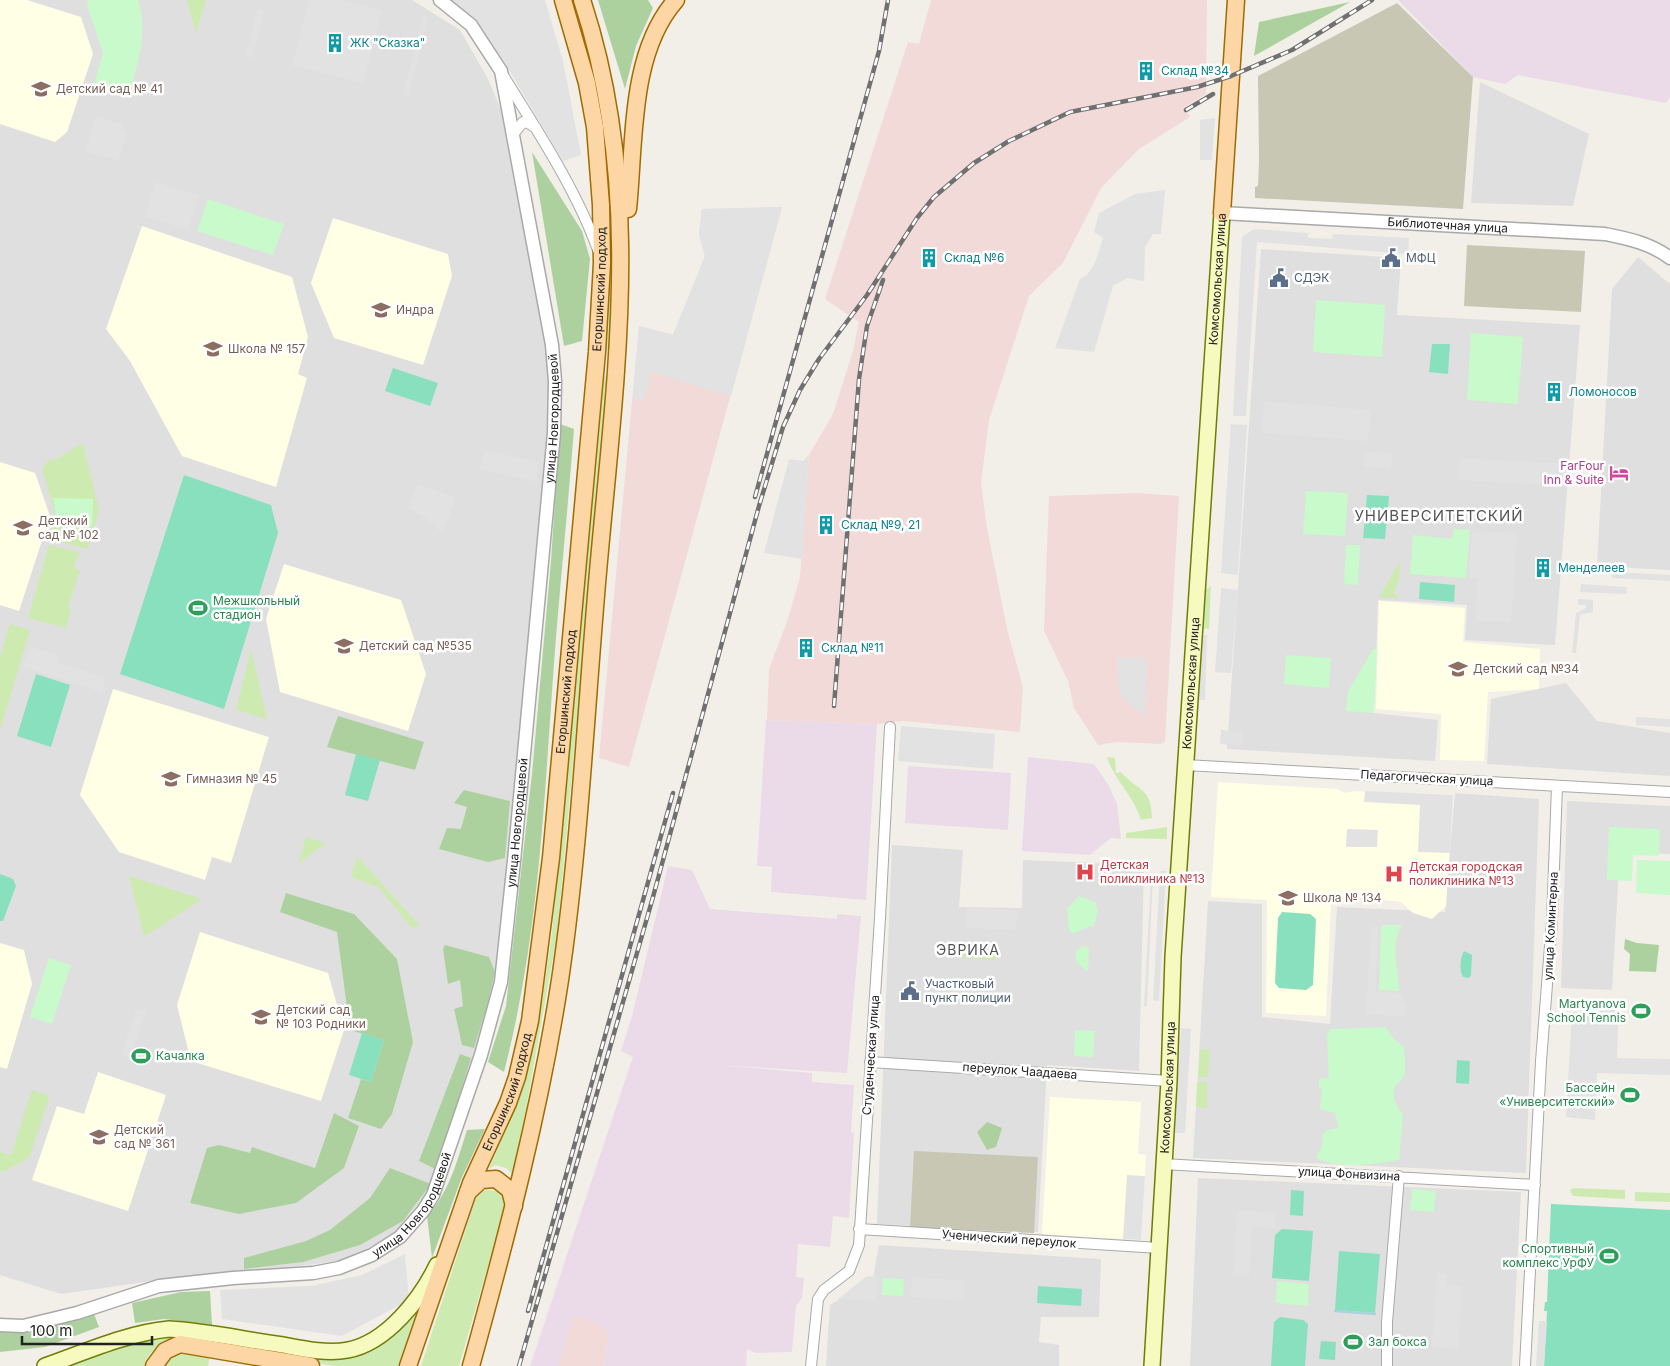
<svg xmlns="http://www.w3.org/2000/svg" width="1670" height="1366" font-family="Inter,sans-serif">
<rect width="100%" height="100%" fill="#f2efe9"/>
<!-- residential -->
<path fill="#e0dfdf" d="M0 0H412L460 30 488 79 506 122 548 362 549 428 496 984 479 1044 431 1191 400 1229 365 1250 337 1261 247 1273 159 1280 61 1294 0 1275Z
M1480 82 1589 134 1573 206 1471 203Z
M1261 249 1401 258 1397 315 1580 325 1555 645 1465 640 1467 605 1378 600 1374 713 1438 720 1435 761 1227 749Z
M1638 257 1670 284V570L1597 566 1612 289Z
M1566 683 1597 721 1670 733V776L1487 764 1491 699Z
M1455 793 1539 799 1526 1173 1193 1158 1208 901 1262 904V1017L1330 1024 1337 907 1445 912Z
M1567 801 1670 806V854L1620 852 1612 990 1561 988Z
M892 845 963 850 959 907 1022 908 1023 860 1144 865 1139 1071 1047 1065 1038 1232 877 1224Z
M1198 1178 1521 1192 1512 1366H1190Z
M879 1245 1101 1259 1099 1317H1041L1039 1342 1059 1345V1366H826L830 1305 873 1278Z"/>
<!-- commercial -->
<path fill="#f2dad9" d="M931 0H1207L1206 94 1185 107 1190 117 1139 149 1101 188 1063 263 1029 296 989 420 981 483 987 528 1007 629 1023 687 1020 732 903 721 877 724 767 720 769 669 788 619 800 577 809 455 833 414 853 351 859 322 825 299 908 42 919 44Z
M782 207 629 767 599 758 639 326 673 335 705 256 699 234 702 209Z
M1138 493 1179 496 1165 741 1161 744 1117 742 1098 745 1074 708 1068 681 1044 631 1049 496Z
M573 1315 600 1324 609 1333 604 1366H558Z"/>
<!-- industrial -->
<path fill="#ebdbe8" d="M1398 0H1670V97L1666 103 1518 75 1505 84 1473 77Z
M766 720 877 724 866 900 771 892 772 867 757 866Z
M1028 757 1094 764 1109 786 1117 804 1121 839 1111 838 1090 855 1022 851Z
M908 766 1011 773 1008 830 905 823Z
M668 866 692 870 710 909 837 919V914L861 916 847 1073 719 1065 812 1073V1082L854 1085 851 1132 854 1133 849 1218 833 1216 830 1247 798 1244 796 1277 804 1278 802 1298 796 1306 792 1352 756 1353 747 1349 746 1366H604L609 1333 600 1324 574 1316 558 1366H530L633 1057 621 1051 632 1016Z"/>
<!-- education -->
<path fill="#ffffe5" d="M0 0H27L81 17 93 54 67 132 55 142 0 124Z
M333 218 448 254 452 276 423 365 334 338 311 283Z
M142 226 292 277 308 337 298 374 307 378 276 487 182 456 130 361 106 329Z
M0 462 35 473 50 516 19 611 0 605Z
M284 564 401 600 426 674 408 731 280 692 266 619Z
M1379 601 1465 608 1463 642 1540 649 1539 689 1488 692 1484 761 1440 760 1441 714 1376 709Z
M113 689 269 737 231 863 212 857 205 880 119 852 80 795Z
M1218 782 1337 789 1345 793 1354 791 1453 795 1446 906 1432 919 1413 913 1401 902 1338 895 1335 901H1331L1326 1016 1266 1013 1267 900 1211 897Z
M200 932 328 973 344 1030 321 1101 191 1061 177 1005Z
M0 943 24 950 32 984 7 1069 0 1067Z
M98 1072 166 1095 128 1211 32 1180 57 1106 84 1114Z
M1050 1097 1141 1102 1138 1154 1146 1155 1141 1240 1042 1234Z"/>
<!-- construction -->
<path fill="#c7c7b4" d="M1397 3 1473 77 1463 209 1255 198V187L1258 186 1259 162 1258 76Z
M1467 245 1585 251 1581 312 1464 306Z
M914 1151 1038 1157 1034 1233 910 1227Z"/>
<!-- grass -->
<path fill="#cdebb0" d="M187 0H206L196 33Z
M570 0H578L596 64 615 194 611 350 604 349 610 254Z
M601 376 609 377 557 935 514 1176 506 1168 495 1165 489 1169 521 1092 540 1014 552 933Z
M83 443 99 510 88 549 51 540 56 517 42 468 51 458 53 461Z
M49 545 79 552 74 568 80 571 68 607 71 610 66 628 28 618Z
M1400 561 1399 578 1394 593 1398 598 1379 597Z
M1211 586 1209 629 1201 628 1204 591Z
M10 624 30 630 0 731V657Z
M251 649 267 719 236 710Z
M1107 757 1115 758 1116 773 1121 772C1140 793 1151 787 1152 818L1141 820C1134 796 1114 780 1107 757Z
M1167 827V839L1126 838V833Z
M306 837 326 843 298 864Z
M357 856 419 925 413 929 378 887 351 877Z
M129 876 202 899 144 937Z
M958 950 995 952V960L958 957Z
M1200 1049 1210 1050 1208 1077H1198Z
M1197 1082H1207V1108L1196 1107Z
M32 1090 48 1095 49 1098 29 1158 3 1172 0 1171V1152L11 1155Z
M1573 1188 1625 1190V1199L1573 1196 1570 1190Z
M485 1190C499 1189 506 1196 504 1210L459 1366H421L476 1198Z
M1635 1192 1670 1193V1202L1635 1201Z
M419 1306 399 1366H334L181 1340C162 1342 151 1347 144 1366H65L107 1351 164 1335 351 1354Z
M178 1351 210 1354 208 1366H160Z"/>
<!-- forest -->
<path fill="#add19e" d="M598 0H648L653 8 636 46 625 89Z
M1350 2 1254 56 1259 22Z
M532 152 582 231 590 259 582 341 564 346Z
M560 424 574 429C568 507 560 585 554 663 544 803 539 936 504 1072L488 1062 506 1006 532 774 551 561Z
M338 716 424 742 415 770 327 747Z
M464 790 510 801 505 858 488 862 439 849 447 828 461 829 467 807 454 803Z
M286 893 354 914 397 959 413 1042 392 1114 381 1129 348 1118 361 1079 371 1082 384 1040 350 1030 337 932 280 912Z
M1625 939 1637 943 1659 945 1656 972 1629 971 1630 954 1624 949Z
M445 945 489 957 495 972 487 1006 474 1048 462 1045 454 1009 463 1006 460 980 448 984 443 949Z
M460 1054 471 1058 437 1170 419 1161Z
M334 1113 359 1126 344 1168 296 1203 239 1214 190 1203 207 1148 219 1145 250 1153 252 1147 315 1168Z
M987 1122 1002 1128 996 1147 987 1150 977 1132Z
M485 1129 462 1177 432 1258 427 1216C449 1193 457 1161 467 1130Z
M390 1168 431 1184 403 1221 360 1245 303 1262 244 1269V1258L306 1241 330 1230 370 1198Z
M210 1291 212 1325 164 1319 135 1323 132 1303 181 1292Z
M94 1314 99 1327 45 1347 0 1352V1330L22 1333Z"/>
<!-- park -->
<path fill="#c8facc" d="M89 0H138C149 33 137 65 128 98L93 88 103 53 87 5Z
M208 199 284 224 273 255 197 231Z
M1316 300 1385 305 1382 357 1313 352Z
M1471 333 1523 337 1518 404 1467 400Z
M1306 491 1348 493 1345 536 1303 534Z
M53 498 93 499 92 527 57 521Z
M1454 529 1470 530 1466 578 1410 574 1413 535 1452 539Z
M1346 545H1360L1358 585 1344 584Z
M1373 649H1377L1374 713 1346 711 1348 692Z
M1286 655 1331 658 1329 688 1284 684Z
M1609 827 1660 829 1659 856 1633 855 1632 881 1607 880Z
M1637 860 1670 861V895L1636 893Z
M1079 896 1095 902 1098 911 1093 927 1090 926 1072 934 1069 930 1067 909Z
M1381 925H1402C1389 946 1399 968 1399 991L1379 990Z
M1083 946 1089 948 1088 969 1086 971 1076 961V951Z
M49 958 71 965 52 1024 30 1017Z
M1385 1027 1393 1038 1404 1047C1405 1056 1407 1071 1402 1079 1401 1081 1398 1082 1396 1085 1390 1095 1397 1107 1403 1115L1399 1160C1374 1165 1339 1169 1316 1158L1323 1143 1322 1135 1327 1130 1339 1128 1335 1113 1320 1109 1322 1088 1319 1087V1079L1329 1078 1327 1036 1330 1029Z
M1075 1030 1095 1031 1093 1057 1074 1056Z
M1412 1189 1436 1191 1434 1212 1410 1210Z
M883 1278 904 1279 903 1296 882 1295Z
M1277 1281 1309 1284 1308 1306 1276 1303Z"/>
<!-- pitch -->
<path fill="#88e0be" d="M1432 344H1450L1448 374 1429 372Z
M393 368 438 383 430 406 385 391Z
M184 475 271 505 278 533 224 709 120 674Z
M1367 495 1389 496 1385 539 1363 538Z
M1420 582 1455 585 1454 602 1419 599Z
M36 674 70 685 51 747 17 736Z
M356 754 380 760 368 801 345 795Z
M0 874 13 879 16 886 3 921H0Z
M1282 912 1310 914 1316 919 1313 985 1306 990 1279 988 1275 983 1278 918Z
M1464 951 1472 955 1471 975 1469 978 1463 977C1459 970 1460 958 1464 951Z
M362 1033 384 1040 371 1082 349 1075Z
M1457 1060 1470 1061 1469 1084 1456 1083Z
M1291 1190 1304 1191 1303 1216 1290 1215Z
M1551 1204 1670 1210V1366H1544L1547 1311H1544L1545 1302H1547Z
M1282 1229 1313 1231 1309 1281 1272 1278 1275 1235Z
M1339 1251 1380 1254 1375 1313 1335 1310Z
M1038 1286 1082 1289 1081 1306 1037 1303Z
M1280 1317 1303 1320 1308 1324 1305 1366H1271L1274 1322Z
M1321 1341 1336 1342 1335 1360 1319 1359Z"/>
<!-- parking -->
<path fill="#e2e2e2" d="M309 0H342L382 10 363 83 292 65Z
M449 0H545L563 61 581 155 563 161 505 63 475 20Z
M258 9 265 11 252 58 246 56Z
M423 16 428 18 408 97 403 95Z
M96 116 121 124 127 133 118 161 85 151Z
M1215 118 1212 160H1200V120Z
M156 182 199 196 188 230 145 216Z
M1165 190 1161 234H1153L1145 247 1144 281 1127 278 1113 286 1094 352 1055 348 1080 279 1087 275 1095 263 1103 238 1094 232 1099 213 1135 194Z
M782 207 731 396 652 372 644 400 633 398 639 326 673 335 705 256 699 234 702 209Z
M1254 229 1308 233V238L1332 239 1333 234 1409 238 1408 254 1257 242 1246 416H1233L1242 237Z
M1264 401 1371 410 1368 441 1262 433Z
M1231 424 1247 425 1238 575 1221 573Z
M485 450 538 462 537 482 479 469Z
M1365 451 1393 454 1391 469 1363 466Z
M809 455 802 559 764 553 789 459 803 461Z
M1460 458 1568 464 1567 486 1458 480Z
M418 484 456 498 442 533 425 517 407 509Z
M1472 531 1517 533 1511 622 1475 621 1478 579H1469Z
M1613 572 1670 575V581L1612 578Z
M1581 584 1627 587 1626 594 1580 592Z
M1221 588 1238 590 1231 673 1215 672Z
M1578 599 1593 600V612L1580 615 1576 653H1572L1576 613 1586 608V605H1578Z
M1201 635H1207L1205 700H1193Z
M30 647 58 655 56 662 106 678 102 692 23 667Z
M1117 657 1147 658 1145 717 1120 696Z
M1636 717 1670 719V727L1636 725Z
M901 726 995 734 993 769 898 761Z
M1221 730 1243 732 1242 746 1220 744Z
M1365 791 1453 795 1450 853 1418 852 1420 805 1364 802Z
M1347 829 1378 830 1377 847H1346Z
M1160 871H1166L1159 1001 1153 1000Z
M1151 876H1153L1147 1006H1144Z
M967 908 1017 910 1016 930 966 928Z
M1378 926 1376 991 1399 993 1406 1005V1017L1366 1014 1371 927Z
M1602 1001 1619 1002 1617 1058 1670 1059V1075L1597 1073 1595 1120 1566 1117 1572 1012 1600 1014Z
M137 1008 146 1011 131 1058 121 1055Z
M1181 1028 1191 1029 1185 1133H1175Z
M1127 1175 1145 1176 1141 1240 1123 1239Z
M1237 1210 1276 1213 1275 1228 1252 1227 1249 1276 1233 1275Z
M405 1254 409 1300 342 1336 222 1319 220 1290 311 1286 362 1275Z
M1437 1273 1447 1274V1285L1462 1286 1458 1349 1432 1347Z
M867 1276 878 1277 876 1301 838 1299Z
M912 1277 965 1281 963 1301 911 1297Z
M1539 1321H1547L1544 1366H1536Z"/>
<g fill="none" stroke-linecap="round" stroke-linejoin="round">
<!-- stream -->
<path stroke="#aad3df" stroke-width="2.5" d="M1335 1311 1375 1314"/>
<!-- minor casing -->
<g stroke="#a9a9a9" stroke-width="12">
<path id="minor" d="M504 77C537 130 577 191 598 250
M514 133 523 122 528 123 536 128
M1185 765 1670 792
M870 1062 1169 1081
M1163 1164 1535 1185
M859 1229 1159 1248
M811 1366 818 1299 824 1290 849 1271 859 1245 880 918 890 727
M1387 1366V1322L1399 1176
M1525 1366 1541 1061 1552 921 1557 786"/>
</g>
<!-- tertiary casing -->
<g stroke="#a9a9a9" stroke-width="15">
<g id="tertiary">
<path id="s1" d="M1222 213 1605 234C1629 239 1650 243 1670 258"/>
<path id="s2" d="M0 1325 23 1326 77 1313 159 1286 233 1278 313 1273 339 1268 372 1255 400 1237 423 1211 433 1195 481 1055 501 982 514 861 554 433 555 381 552 345 501 71 471 25 440 0"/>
</g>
</g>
<!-- secondary casing -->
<g stroke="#707d05" stroke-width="18">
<g id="secondary">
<path d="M45 1366C85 1352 127 1333 169 1329 207 1331 246 1340 283 1345 304 1349 327 1354 348 1350 386 1343 421 1299 437 1265"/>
<path id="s3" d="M1152 1366 1169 1081 1173 957 1222 213"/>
</g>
</g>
<!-- primary casing -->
<g stroke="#a06b00" stroke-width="19">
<g id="primary">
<path d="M628 209C635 142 629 53 676 0"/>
<path d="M1222 213 1236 0"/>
<path d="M468 1192 481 1180 496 1179 510 1190 514 1206"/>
<path d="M154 1366 165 1351 180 1344 311 1366"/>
<path id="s4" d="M408 1366 471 1183 508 1103 517 1077 530 1021 551 858 597 352 602 263 601 205 595 127 587 83 563 0"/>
<path d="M471 1366C506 1239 540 1111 560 980 580 845 586 708 598 572 615 378 645 190 582 0"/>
</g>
</g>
<!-- minor -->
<use href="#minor" stroke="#fff" stroke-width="10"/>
<!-- tertiary -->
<use href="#tertiary" stroke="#fff" stroke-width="12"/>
<!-- secondary -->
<use href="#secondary" stroke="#f7fabf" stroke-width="15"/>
<!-- primary -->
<use href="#primary" stroke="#fcd6a4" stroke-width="16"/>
<!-- rail casing -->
<g stroke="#707070" stroke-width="4.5">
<path id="rail" d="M1186 110 1213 94
M755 497 879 51 888 0
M834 706 859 379 867 326 883 280
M528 1311 673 793
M519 1366 653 897 759 506 783 427 800 390 819 359 867 295 917 218 934 197 974 163 1009 141 1070 112 1197 87 1231 76 1292 50 1372 0"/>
</g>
<!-- rail -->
<use href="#rail" stroke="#fff" stroke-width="2.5" stroke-dasharray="8" stroke-linecap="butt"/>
</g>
<!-- icons -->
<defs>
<g id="building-bare" transform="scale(1.5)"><path d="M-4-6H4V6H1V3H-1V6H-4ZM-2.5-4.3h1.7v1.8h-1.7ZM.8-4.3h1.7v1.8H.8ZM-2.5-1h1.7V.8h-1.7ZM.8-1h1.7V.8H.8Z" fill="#0f9aa8" stroke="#fff" stroke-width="2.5" paint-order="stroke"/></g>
<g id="school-bare" transform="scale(1.5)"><path d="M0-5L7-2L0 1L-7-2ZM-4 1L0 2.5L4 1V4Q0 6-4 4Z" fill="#8d6e63" stroke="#fff" stroke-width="2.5" paint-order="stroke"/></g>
<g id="civic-bare" transform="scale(1.5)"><path d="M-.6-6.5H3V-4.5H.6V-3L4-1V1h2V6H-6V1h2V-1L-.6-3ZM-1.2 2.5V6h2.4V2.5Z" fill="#5c6f8a" stroke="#fff" stroke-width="2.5" paint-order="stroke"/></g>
<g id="hotel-bare" transform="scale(1.5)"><path d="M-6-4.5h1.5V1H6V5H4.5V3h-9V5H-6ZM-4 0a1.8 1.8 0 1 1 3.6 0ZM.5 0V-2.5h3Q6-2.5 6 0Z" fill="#d1479c" stroke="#fff" stroke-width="2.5" paint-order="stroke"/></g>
<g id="stadium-bare" transform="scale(1.5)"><path d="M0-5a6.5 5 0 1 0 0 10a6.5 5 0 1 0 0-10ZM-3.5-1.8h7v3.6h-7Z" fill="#2e9e5b" stroke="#fff" stroke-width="2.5" paint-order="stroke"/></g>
<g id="hospital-bare" transform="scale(1.5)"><path d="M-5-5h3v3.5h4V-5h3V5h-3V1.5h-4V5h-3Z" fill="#e0444e" stroke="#fff" stroke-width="2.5" paint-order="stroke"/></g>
</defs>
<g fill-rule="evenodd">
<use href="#building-bare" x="335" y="43"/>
<use href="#building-bare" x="1146" y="71"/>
<use href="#school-bare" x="41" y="89"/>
<use href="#building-bare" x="929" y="258"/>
<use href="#civic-bare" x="1391" y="258"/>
<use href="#civic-bare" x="1279" y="278"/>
<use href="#school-bare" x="381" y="310"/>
<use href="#school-bare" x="213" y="349"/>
<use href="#building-bare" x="1554" y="392"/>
<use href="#hotel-bare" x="1619" y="473"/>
<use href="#building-bare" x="826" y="525"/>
<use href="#school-bare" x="23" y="528"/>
<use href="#building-bare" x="1543" y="568"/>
<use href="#stadium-bare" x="198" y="608"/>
<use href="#school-bare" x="344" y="646"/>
<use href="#building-bare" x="806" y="648"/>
<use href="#school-bare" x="1458" y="669"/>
<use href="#school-bare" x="171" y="779"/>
<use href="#hospital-bare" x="1085" y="872"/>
<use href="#hospital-bare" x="1394" y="874"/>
<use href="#school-bare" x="1288" y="898"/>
<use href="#civic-bare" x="910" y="991"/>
<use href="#stadium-bare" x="1641" y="1011"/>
<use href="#school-bare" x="261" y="1017"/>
<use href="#stadium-bare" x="141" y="1056"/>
<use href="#stadium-bare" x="1630" y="1095"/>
<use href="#school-bare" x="99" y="1137"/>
<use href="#stadium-bare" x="1609" y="1256"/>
<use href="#stadium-bare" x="1353" y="1342"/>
</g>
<g text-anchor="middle" stroke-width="5" stroke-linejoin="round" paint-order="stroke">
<!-- culture labels -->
<g font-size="12" fill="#0d838f" stroke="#fff" text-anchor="start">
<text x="350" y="47">ЖК "Сказка"</text>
<text x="1161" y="75">Склад №34</text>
<text x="944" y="262">Склад №6</text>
<text x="1569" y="396">Ломоносов</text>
<text x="841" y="529">Склад №9, 21</text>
<text x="1558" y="572">Менделеев</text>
<text x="821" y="652">Склад №11</text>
</g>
<!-- education labels -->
<g font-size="12" fill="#785e54" stroke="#fff" text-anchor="start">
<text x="56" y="93">Детский сад № 41</text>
<text x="396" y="314">Индра</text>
<text x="228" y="353">Школа № 157</text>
<text x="38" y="525">Детский<tspan x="38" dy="14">сад № 102</tspan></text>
<text x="359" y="650">Детский сад №535</text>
<text x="1473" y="673">Детский сад №34</text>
<text x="186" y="783">Гимназия № 45</text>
<text x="1303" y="902">Школа № 134</text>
<text x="276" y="1014">Детский сад<tspan x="276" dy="14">№ 103 Родники</tspan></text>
<text x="114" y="1134">Детский<tspan x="114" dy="14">сад № 361</tspan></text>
</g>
<!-- street labels -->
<g font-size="12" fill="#222" stroke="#fff">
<text dy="4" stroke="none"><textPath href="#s1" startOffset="226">Библиотечная улица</textPath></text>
<text dy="4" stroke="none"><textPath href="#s3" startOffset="1089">Комсомольская улица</textPath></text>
<text dy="4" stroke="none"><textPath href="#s4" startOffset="1102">Егоршинский подход</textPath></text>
<text dy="4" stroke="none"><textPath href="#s2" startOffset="1258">улица Новгородцевой</textPath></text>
<text dy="4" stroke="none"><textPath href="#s3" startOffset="684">Комсомольская улица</textPath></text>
<text dy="4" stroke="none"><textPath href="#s4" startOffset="698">Егоршинский подход</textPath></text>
<text transform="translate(1427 778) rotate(3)" y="4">Педагогическая улица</text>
<text dy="4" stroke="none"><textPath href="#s2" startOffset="852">улица Новгородцевой</textPath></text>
<text transform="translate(1551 926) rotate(-87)" y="4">улица Коминтерна</text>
<text transform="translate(871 1055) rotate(-86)" y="4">Студенческая улица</text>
<text transform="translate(1020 1071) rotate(4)" y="4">переулок Чаадаева</text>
<text dy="4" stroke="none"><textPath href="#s3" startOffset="279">Комсомольская улица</textPath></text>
<text dy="4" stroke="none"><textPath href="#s4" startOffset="292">Егоршинский подход</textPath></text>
<text transform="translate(1349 1174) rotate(3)" y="4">улица Фонвизина</text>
<text dy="4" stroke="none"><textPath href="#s2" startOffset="448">улица Новгородцевой</textPath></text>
<text transform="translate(1009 1239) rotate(4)" y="4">Ученический переулок</text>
</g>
<!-- service labels -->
<g font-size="12" fill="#4e5e75" stroke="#fff" text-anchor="start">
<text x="1406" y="262">МФЦ</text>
<text x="1294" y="282">СДЭК</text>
<text x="925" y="988">Участковый<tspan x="925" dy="14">пункт полиции</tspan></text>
</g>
<!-- hotel labels -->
<g font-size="12" fill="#b23c85" stroke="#fff" text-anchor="end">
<text x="1604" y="470">FarFour<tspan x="1604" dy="14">Inn &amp; Suite</tspan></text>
</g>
<!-- leisure labels -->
<g font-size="12" fill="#27864d" stroke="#fff" text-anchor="start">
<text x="213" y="605">Межшкольный<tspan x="213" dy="14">стадион</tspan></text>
<text x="1626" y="1008" text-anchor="end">Martyanova<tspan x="1626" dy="14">School Tennis</tspan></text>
<text x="156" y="1060">Качалка</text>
<text x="1615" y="1092" text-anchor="end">Бассейн<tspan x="1615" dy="14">«Университетский»</tspan></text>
<text x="1594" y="1253" text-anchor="end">Спортивный<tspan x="1594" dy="14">комплекс УрФУ</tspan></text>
<text x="1368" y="1346">Зал бокса</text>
</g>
<!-- health labels -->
<g font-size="12" fill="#be3a42" stroke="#fff" text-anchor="start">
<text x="1100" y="869">Детская<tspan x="1100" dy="14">поликлиника №13</tspan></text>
<text x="1409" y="871">Детская городская<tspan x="1409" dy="14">поликлиника №13</tspan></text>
</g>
<!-- neighbourhood labels -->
<g font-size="14" letter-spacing="1" fill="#555" stroke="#fff">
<text x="968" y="955">ЭВРИКА</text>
</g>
<!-- quarter labels -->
<g font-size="15" letter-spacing="1" fill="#555" stroke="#fff">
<text x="1439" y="521">УНИВЕРСИТЕТСКИЙ</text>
</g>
</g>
<!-- scale -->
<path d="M22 1336v8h130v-8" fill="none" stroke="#222222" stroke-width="2.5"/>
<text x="30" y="1336" font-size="15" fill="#222222" stroke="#ffffff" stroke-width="4" paint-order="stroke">100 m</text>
</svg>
